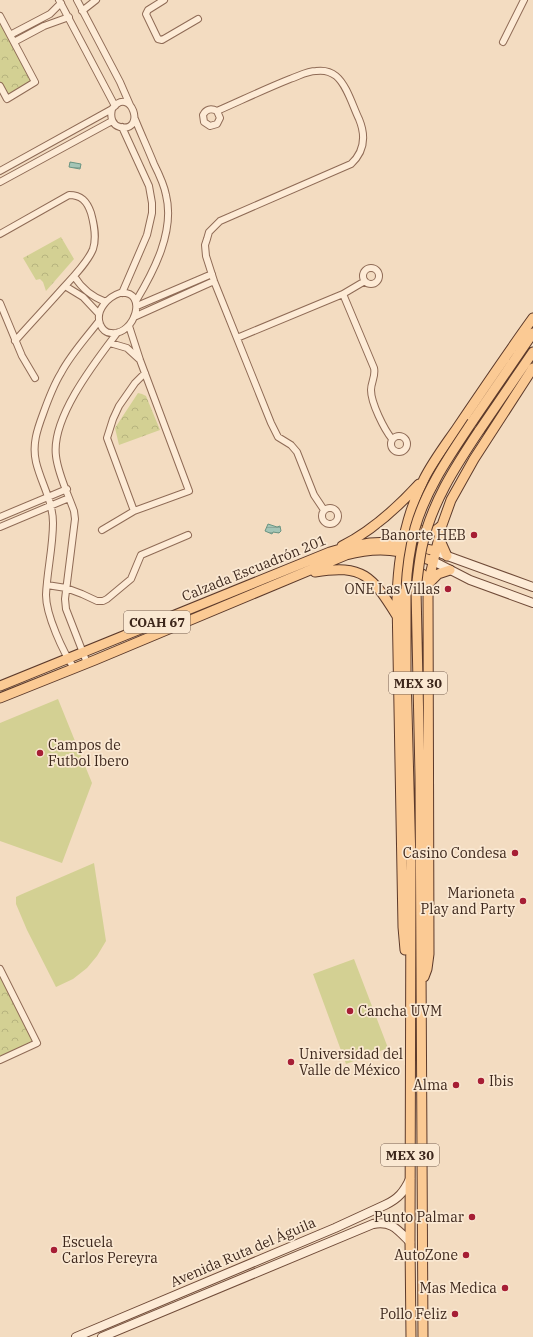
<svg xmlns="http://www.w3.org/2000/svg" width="533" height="1337" font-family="'IBM Plex Serif',serif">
<defs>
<pattern id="park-crowns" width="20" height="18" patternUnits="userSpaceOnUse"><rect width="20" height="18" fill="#d3d093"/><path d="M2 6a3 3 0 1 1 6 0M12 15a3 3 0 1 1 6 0" fill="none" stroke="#b6b37e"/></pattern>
<pattern id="water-rules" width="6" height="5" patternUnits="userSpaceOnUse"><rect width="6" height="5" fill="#a4c5b6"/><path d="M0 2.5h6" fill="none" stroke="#8ea99c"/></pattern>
</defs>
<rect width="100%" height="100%" fill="#f3dcc1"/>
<!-- park -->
<path fill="url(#park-crowns)" d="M0 20 33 82 7 97 0 83Z
M61 237 74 259 46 291 43 282 40 279 36 280 23 258Z
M138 393 142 394 146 396 160 430 119 445 115 428Z
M0 976 33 1042 0 1056Z"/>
<!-- garden -->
<path fill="#d3d093" d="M58 699 92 783 62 863 0 841V723Z
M94 863 106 941 97 956 87 968 73 979 56 987 27 930 16 904V897L20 895Z
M354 959 388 1048 346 1064 313 974Z"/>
<!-- water -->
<path fill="url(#water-rules)" stroke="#699583" d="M70 162 81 164 80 169 69 167Z
M268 524 277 527 280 526 281 531 279 533 273 532 272 534 265 531Z"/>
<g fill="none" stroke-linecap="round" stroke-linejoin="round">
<!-- street casing -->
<g stroke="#8f6b56" stroke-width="8">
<path id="street" d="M59 0 115 106
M77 0 120 82 130 105
M164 0 148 10 146 14 158 39 162 40 198 19
M82 11 96 0
M0 16 35 82 7 99 0 86
M10 35 50 14 61 3
M14 42 44 26 69 17
M503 42 524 0
M217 111 220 118 217 124 210 126 204 122 203 115C206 109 211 108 217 111 242 100 265 89 290 79 299 76 307 71 316 71 323 70 331 72 336 76 347 85 353 107 359 119 366 136 365 151 351 164L220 221 209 232 207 239 205 245 206 256 214 281 271 423 278 437 291 445 297 452 314 495 324 510
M135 119C141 134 148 149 154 164 159 174 164 184 166 195 175 231 154 271 136 301
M122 127 149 186 152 203V213L147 235 122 293
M0 171 112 109C131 84 147 133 120 127 112 125 110 117 112 109
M0 182 112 121
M0 234 69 195C81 195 87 201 91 213 94 224 97 237 93 249 88 262 73 277 63 288 47 306 31 323 15 341
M363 276a8 8 0 1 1 16 0a8 8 0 1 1-16 0Z
M74 276C82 289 92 297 106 302
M65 286 83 297 99 314
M120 293C149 290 135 336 111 333 106 333 102 329 100 324 95 310 108 297 120 293Z
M343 294 374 368C376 376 371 382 371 390 371 403 384 429 392 439
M0 303 22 356 35 378
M137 306 212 274
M134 317 214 281
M237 338 343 294 365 281
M110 343 127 348 139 359
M391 444a8 8 0 1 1 16 0a8 8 0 1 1-16 0Z
M322 516a8 8 0 1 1 16 0a8 8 0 1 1-16 0Z
M134 511 107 438 113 419 119 406 135 383 145 373
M0 517 67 489
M0 527 69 498
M102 530 134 511 189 491 140 360 129 326
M47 585 66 588 82 594 97 601H103L107 599 131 579 141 555 188 535
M87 663 66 609 65 599 75 519 74 511C68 494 58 474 56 456 51 418 95 362 117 333
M74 668C63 652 46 615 46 595 47 571 53 547 53 523 53 501 41 483 36 462 32 445 37 430 43 414 48 400 53 386 61 373 71 354 86 338 99 321
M0 969 37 1043 0 1060"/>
</g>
<!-- secondary casing -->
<g stroke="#714c39" stroke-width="10">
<path id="secondary" d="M442 554 533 587
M433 561 470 580 533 603
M76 1337 335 1228 385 1205C398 1199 404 1192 410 1179
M102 1337 373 1224C391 1220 398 1230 410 1242"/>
</g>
<!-- primary casing -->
<g stroke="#5c3a2b" stroke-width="11">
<path id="primary" d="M472 422 533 333
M479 431 533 352
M412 522C419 535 433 535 442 525
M439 538 447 556
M342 546C372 531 397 508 419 484
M315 572C363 564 372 576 397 616
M401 572C414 565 426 573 428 586L429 954 427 969 424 977
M429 583 438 574 450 570
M428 585 431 571 442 525 451 500 474 459 533 368
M406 589V672L411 863 410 1242 411 1337
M416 589 420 777 423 1337
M0 686 330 552C344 548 357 545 370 543 392 541 414 546 436 551
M0 698 95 660 346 555C379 546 402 550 433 561
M405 950 403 927 397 599C398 557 405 517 424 479 433 461 446 444 457 428 482 391 507 354 533 318"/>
</g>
<!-- street -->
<use href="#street" stroke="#fdebd6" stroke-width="6"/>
<!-- secondary -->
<use href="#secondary" stroke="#fdebd6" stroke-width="8"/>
<!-- primary -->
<use href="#primary" stroke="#fbca94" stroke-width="9"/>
<!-- primary-bridge casing -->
<g stroke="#5c3a2b" stroke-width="11" stroke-linecap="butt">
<path id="primary-bridge" d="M406 589C407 568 410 548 415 528 426 489 450 455 472 422
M416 589C418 575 419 561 422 547 431 504 455 467 479 431"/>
</g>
<!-- primary-bridge -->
<use href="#primary-bridge" stroke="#fbca94" stroke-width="9"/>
</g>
<!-- markers -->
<g fill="#a61e35" stroke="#fae8d2" stroke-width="1.5">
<circle cx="474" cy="535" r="4"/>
<circle cx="448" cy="589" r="4"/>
<circle cx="40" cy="753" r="4"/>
<circle cx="515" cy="853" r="4"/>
<circle cx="523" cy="901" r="4"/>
<circle cx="350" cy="1011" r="4"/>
<circle cx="291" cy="1062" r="4"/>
<circle cx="481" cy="1081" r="4"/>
<circle cx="456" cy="1085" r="4"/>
<circle cx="472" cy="1217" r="4"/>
<circle cx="54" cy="1250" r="4"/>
<circle cx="466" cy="1255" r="4"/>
<circle cx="505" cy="1288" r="4"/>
<circle cx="455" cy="1314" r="4"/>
</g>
<g text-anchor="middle" stroke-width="3.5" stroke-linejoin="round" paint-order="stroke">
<!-- shield labels -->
<g fill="#fae8d2" stroke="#766153" stroke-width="1">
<rect x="124" y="611" width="66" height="22" rx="3"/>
<rect x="389" y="672" width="58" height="22" rx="3"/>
<rect x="381" y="1144" width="58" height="22" rx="3"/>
</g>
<g font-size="13" font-weight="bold" fill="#3d271c">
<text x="157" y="627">COAH 67</text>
<text x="418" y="688">MEX 30</text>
<text x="410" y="1160">MEX 30</text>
</g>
<!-- poi labels -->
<g font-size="14" fill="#3d271c" stroke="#fae8d2" text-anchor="end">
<text x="466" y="540">Banorte HEB</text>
<text x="440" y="594">ONE Las Villas</text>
<text x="48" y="750" text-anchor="start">Campos de<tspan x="48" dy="16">Futbol Ibero</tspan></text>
<text x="507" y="858">Casino Condesa</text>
<text x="515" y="898">Marioneta<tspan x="515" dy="16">Play and Party</tspan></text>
<text x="358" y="1016" text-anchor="start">Cancha UVM</text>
<text x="299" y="1059" text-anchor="start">Universidad del<tspan x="299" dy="16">Valle de México</tspan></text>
<text x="489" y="1086" text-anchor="start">Ibis</text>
<text x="448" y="1090">Alma</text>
<text x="464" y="1222">Punto Palmar</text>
<text x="62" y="1247" text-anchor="start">Escuela<tspan x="62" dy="16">Carlos Pereyra</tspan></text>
<text x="458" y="1260">AutoZone</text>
<text x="497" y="1293">Mas Medica</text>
<text x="447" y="1319">Pollo Feliz</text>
</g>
<!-- street labels -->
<g font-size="14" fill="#3d271c" stroke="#fae8d2">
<text transform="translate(254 568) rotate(-22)" y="5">Calzada Escuadrón 201</text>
<text transform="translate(243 1252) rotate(-23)" y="5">Avenida Ruta del Águila</text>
</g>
</g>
</svg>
